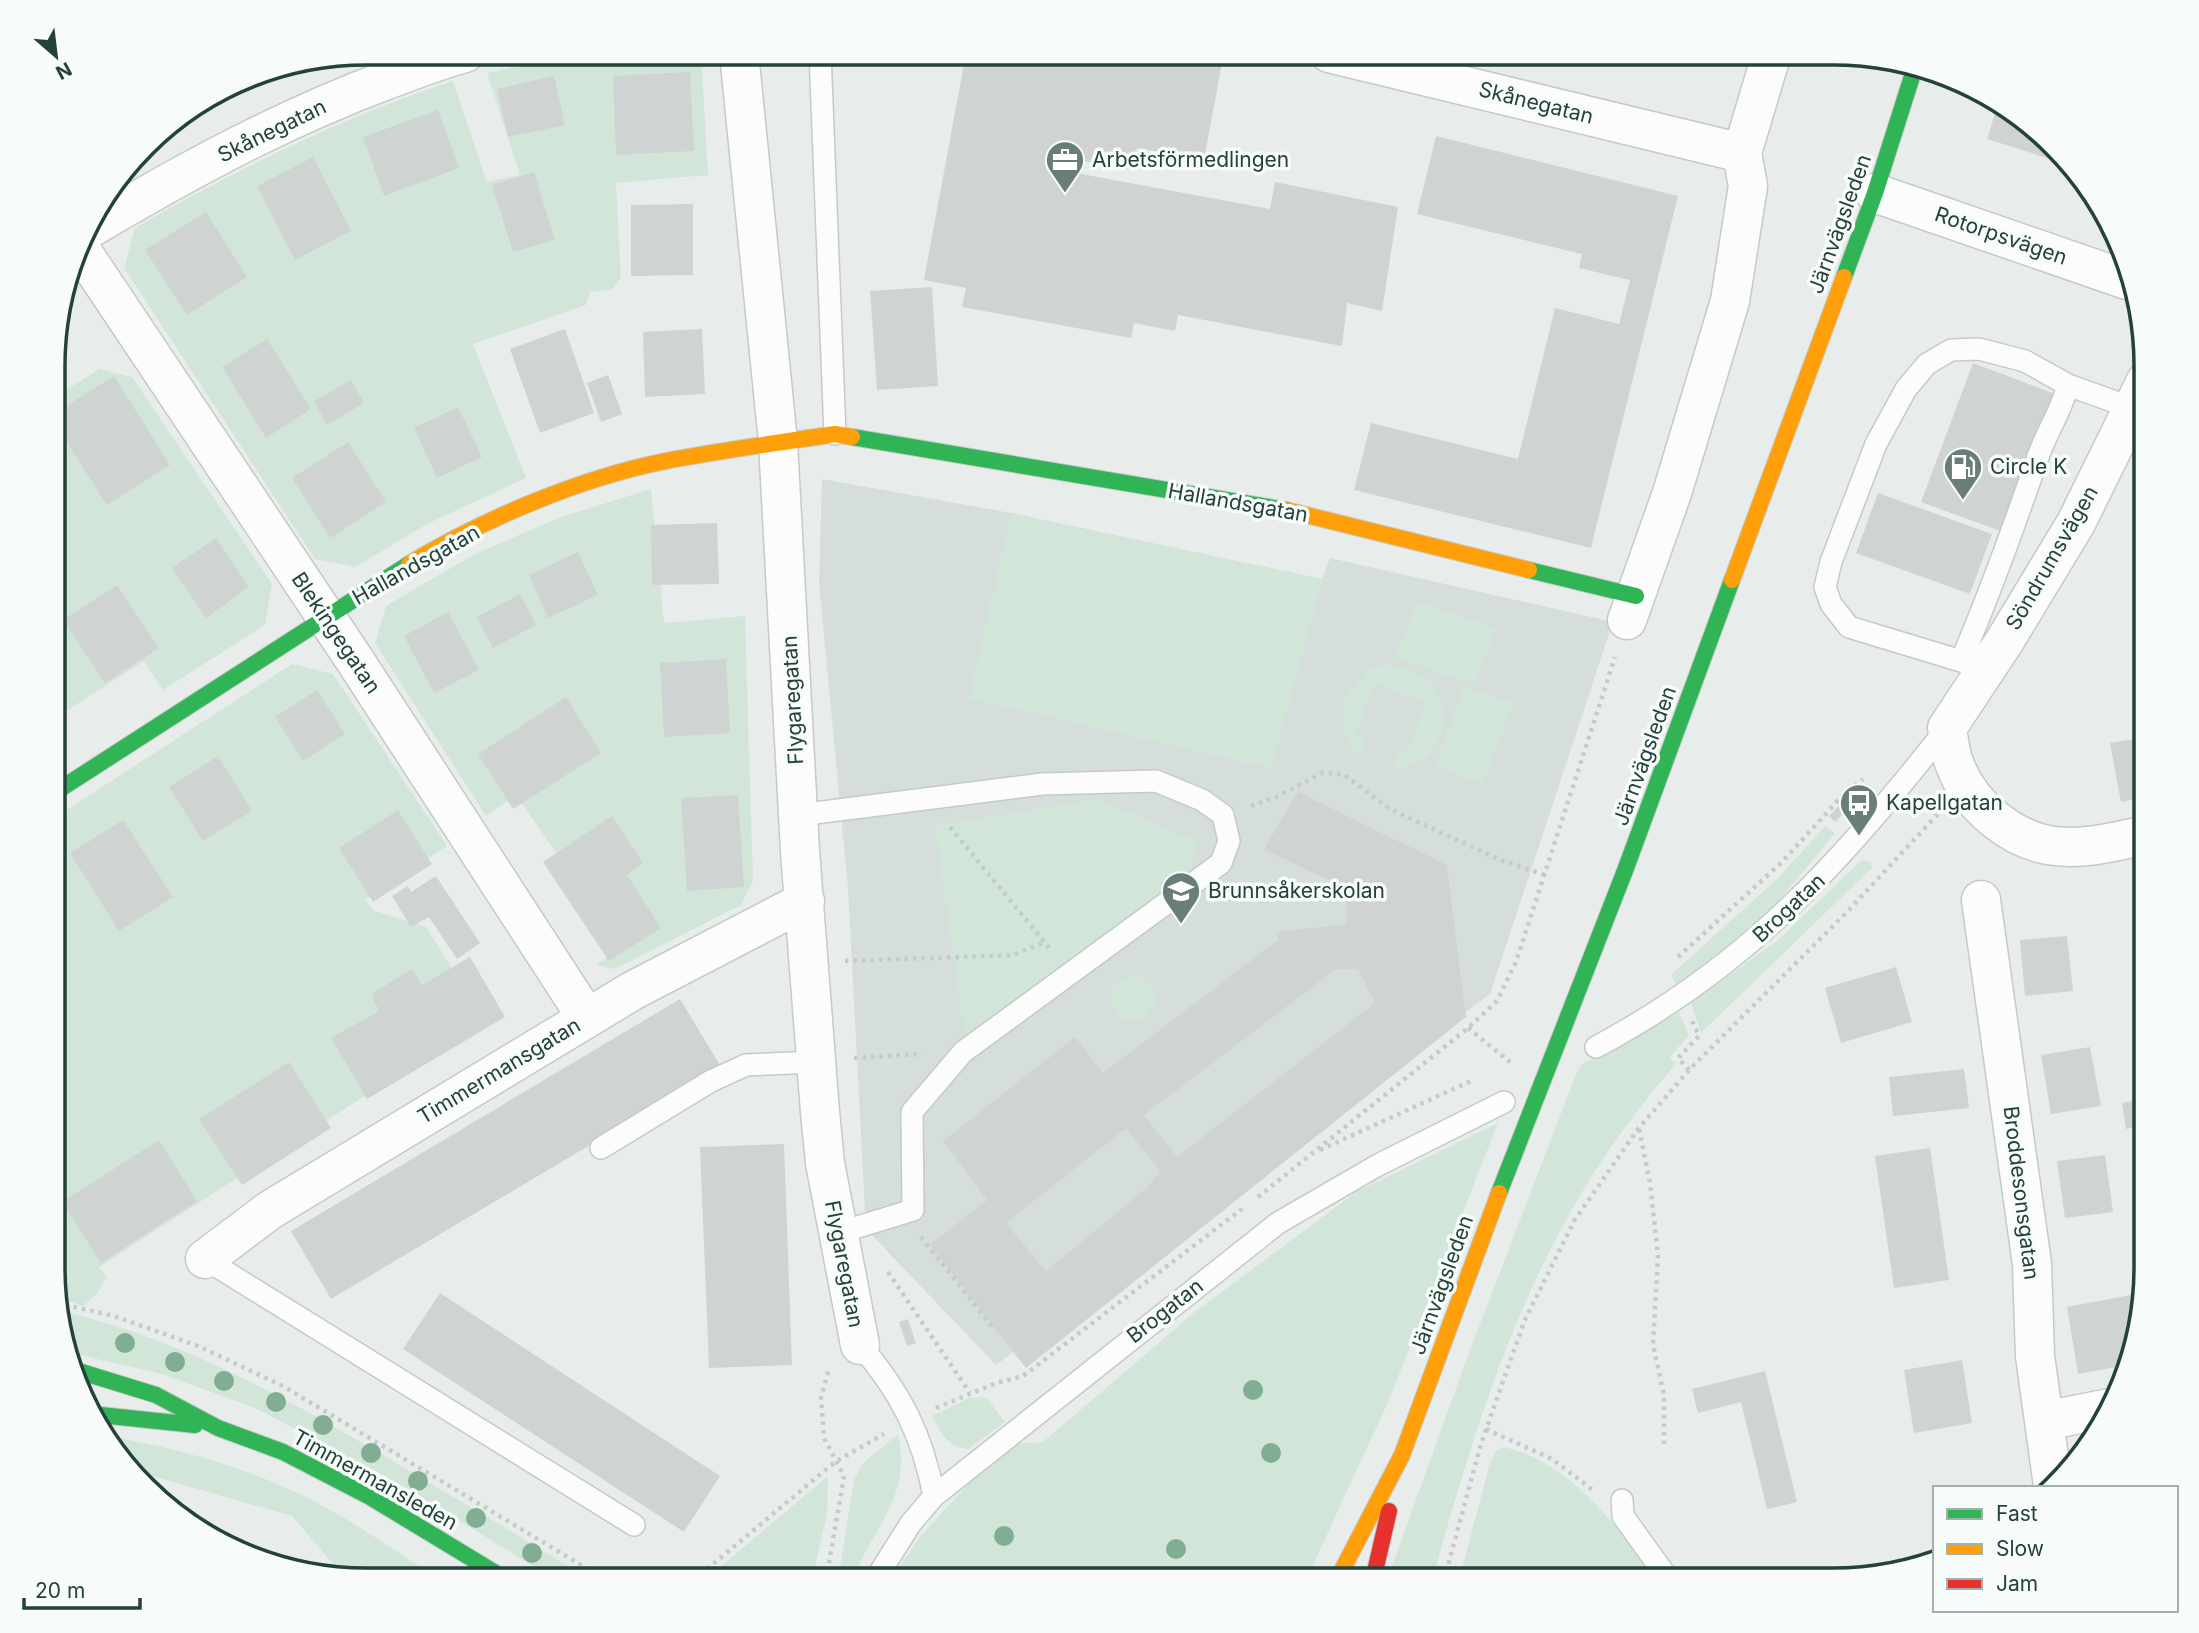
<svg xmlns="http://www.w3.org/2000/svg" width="2199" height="1633" font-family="Inter,sans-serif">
<rect width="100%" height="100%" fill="#e8edeb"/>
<!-- built -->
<path fill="#d6dedb" d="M822 479 1011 513 1322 579 1330 558 1613 622 1490 994 996 1365 866 1229 848 889 819 583Z"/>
<!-- green -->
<path fill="#d1e6d8" d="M582 53H701L708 175 616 183 621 278 611 290 590 292 586 305 473 344 526 478 427 524 355 567 315 559 124 268 135 228C238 169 340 118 453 81L487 182 520 175 487 73Z
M99 369 132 377 272 584 265 625 163 690 144 661 54 719 55 397Z
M651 489 664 623 745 616 753 881 741 905 615 969 596 965 622 948 516 795 486 816 375 643 386 606 473 555 558 518Z
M1011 514 1323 579 1271 768 969 698Z
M1417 601 1495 629 1475 685 1396 657Z
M292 664 333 674 447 846 365 900 375 911 426 927 484 1019 99 1267 107 1277 97 1294 83 1306 59 1298 53 1288V1222L60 1230 53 1219 54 818Z
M1382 665C1466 666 1457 769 1392 769L1399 751 1407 753 1426 703 1375 683 1356 734 1366 738 1359 756C1342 738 1341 720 1344 696L1366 672Z
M1464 686 1513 704 1483 784 1435 766Z
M1097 799 1196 841 1192 868 965 1040 935 826Z
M1825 826 1835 833 1769 913 1677 985 1671 976 1674 972 1777 879Z
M1862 860 1870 862 1873 867 1701 1033 1691 1003 1777 941Z
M1111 998a22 22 0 1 1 44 0a22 22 0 1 1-44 0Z
M1679 1012 1689 1035 1670 1057 1676 1064C1576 1177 1519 1300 1473 1442 1459 1487 1444 1534 1433 1580H1387L1467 1358 1576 1074 1582 1064Z
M1498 1123 1389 1400 1306 1580H890L921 1536 969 1483 1015 1444 1043 1442 1196 1311 1356 1192Z
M59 1310C164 1335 257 1382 350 1436 431 1483 511 1531 591 1580H556L401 1485 255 1408 162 1374 71 1353Z
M986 1397 1005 1422 968 1449C947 1447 941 1433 932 1416L969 1398Z
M898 1434C912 1495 876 1523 854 1576L851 1580H838L854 1480 863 1463Z
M108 1436C186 1450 262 1471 332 1511 369 1532 405 1557 441 1580H347L292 1516 149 1475 142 1480Z
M1503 1447C1573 1462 1617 1529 1659 1580H1459L1490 1463 1496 1451Z
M828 1476 827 1514 812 1580H705Z"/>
<!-- building -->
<path fill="#cfd4d2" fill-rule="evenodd" d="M966 53H1167L1222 63 1204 160 1137 148 1133 170 1079 160 1076 173 1270 209 1275 182 1398 207 1382 311 1347 303 1342 346 1178 315 1175 331 1134 323 1131 338 962 307 966 288 924 280Z
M312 61 314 65 282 78 277 67Z
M690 72 694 151 616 155 613 76Z
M554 76 565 125 508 137 497 89Z
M1998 104 2040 130 2066 164 1987 139Z
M438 110 459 168 384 196 363 137Z
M1436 136 1678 196 1591 548 1354 490 1371 423 1518 459 1555 308 1619 324 1630 280 1579 268 1582 254 1417 214Z
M313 157 351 231 295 260 257 186Z
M534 172 555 240 513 252 492 185Z
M693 204V275L631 276V205Z
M206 212 247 277 187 315 145 250Z
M932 287 938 386 877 390 870 291Z
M565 329 594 413 540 433 510 349Z
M702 329 705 394 645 397 643 332Z
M267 339 311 409 266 438 222 367Z
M1973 363 2055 394 2003 532 1921 502Z
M608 375 622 414 601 422 587 383Z
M114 376 170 465 107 505 55 424V413Z
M351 380 364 403 327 425 314 401Z
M458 407 482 457 437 478 414 428Z
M348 442 386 502 330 538 292 478Z
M1878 493 1992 534 1970 594 1856 553Z
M717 523 719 584 652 585 651 525Z
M216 538 249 587 206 618 172 568Z
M578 552 598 595 548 618 529 575Z
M117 585 159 648 105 683 63 620Z
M520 594 536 625 493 648 477 617Z
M448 612 479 670 434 693 404 636Z
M726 659 730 733 664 737 660 663Z
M317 690 345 734 303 761 275 717Z
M566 697 601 753 513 809 478 754Z
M2146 737V797L2121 802 2110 743Z
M218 756 252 811 203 841 169 787Z
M1298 792 1447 865 1466 1017 1026 1368 930 1245 987 1200 943 1141 1075 1037 1103 1073 1278 940 1276 932 1347 924 1345 888 1264 849ZM1336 969H1358L1375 1003 1177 1157 1144 1115ZM1126 1128 1160 1171 1148 1187 1046 1271 1006 1223Z
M738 795 744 887 687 891 681 798Z
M1841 804 1847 809 1835 822 1829 816Z
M398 810 432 864 373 902 339 848Z
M612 816 643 863 627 875 661 928 609 961 543 862Z
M123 820 173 897 119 931 70 853Z
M436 876 480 943 457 959 429 917 411 927 392 896 408 886 411 892Z
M2067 936 2073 991 2025 996 2020 940Z
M470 957 505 1017 367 1099 331 1038 379 1011 371 994 412 969 422 985Z
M1896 967 1912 1022 1841 1043 1825 988Z
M680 999 721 1067 331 1299 291 1231Z
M2090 1047 2101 1106 2051 1114 2041 1055Z
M289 1062 331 1128 242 1185 199 1119Z
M1964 1069 1969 1108 1893 1116 1889 1077Z
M2146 1099V1125L2126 1129 2122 1103Z
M159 1140 197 1201 101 1263 62 1202Z
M784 1144 792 1365 709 1368 700 1147Z
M1930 1148 1949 1280 1894 1288 1875 1156Z
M2105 1155 2113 1212 2065 1218 2057 1161Z
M440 1293 720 1476 684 1532 403 1349Z
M2131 1295 2137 1326 2128 1365 2078 1374 2067 1307Z
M908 1319 916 1343 907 1346 899 1322Z
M1962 1360 1972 1423 1914 1433 1904 1370Z
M1765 1371 1797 1502 1767 1509 1741 1402 1698 1413 1692 1389Z"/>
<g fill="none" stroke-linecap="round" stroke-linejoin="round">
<!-- lane casing -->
<g stroke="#c5cac8" stroke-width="24">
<path id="lane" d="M820 53 835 434
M1961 661 1849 627 1831 604 1825 587 1831 562 1876 444 1906 389 1927 364 1951 350 1979 349 2025 361 2068 385
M1972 665 1961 661C1990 593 2015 524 2039 454 2048 430 2062 409 2068 385L2132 408
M799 815 1042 784 1156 781 1202 800 1223 815 1229 841 1221 863 963 1052 912 1112 913 1210 838 1233
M1596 1047C1750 965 1840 863 1947 728
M601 1148 711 1081 746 1065 816 1062
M205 1259 634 1525
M860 1345C901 1393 922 1434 934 1496
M1622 1500 1623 1516 1669 1580
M875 1580 911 1523 934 1496 1278 1223 1378 1165 1504 1102"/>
</g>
<!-- street casing -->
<g stroke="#c5cac8" stroke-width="41">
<path id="street" d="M739 53 778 442 800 851 820 1112 825 1163 860 1345
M1329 53 1742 153
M1875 193 2127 280
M87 230C183 173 280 120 384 81 411 71 438 60 465 53
M81 250 354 659 587 1018
M1627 620 1672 493 1730 301 1748 186 1742 153 1772 53
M2146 835C2117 841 2085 850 2055 846 2012 841 1970 806 1955 765 1950 754 1949 740 1947 728L2004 642 2076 523 2146 381
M1981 900 2032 1264 2035 1356 2053 1486
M205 1259 270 1210 632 991 805 901
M2044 1421 2110 1408"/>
</g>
<!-- fast casing -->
<g stroke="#c3cbc8" stroke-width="18">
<path id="fast" d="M1844 277 1875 193 1915 67
M852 437 1286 510
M1529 570 1636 596
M54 793 409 564
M1499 1193 1626 868 1732 580
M75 1370 156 1395 218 1428 283 1452 370 1497 507 1580
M91 1414 195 1425"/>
</g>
<!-- slow casing -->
<g stroke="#c3cbc8" stroke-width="18">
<path id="slow" d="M1286 510 1529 570
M409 564C484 519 580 478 666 461 722 450 779 443 835 434L852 437
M1732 580 1844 277
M1337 1580 1402 1455 1499 1193"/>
</g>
<!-- jam casing -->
<g stroke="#c3cbc8" stroke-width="18">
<path id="jam" d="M1373 1580 1389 1511"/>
</g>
<!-- path -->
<path stroke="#c3ccca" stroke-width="4.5" stroke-dasharray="3.5 5" stroke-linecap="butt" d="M1251 806 1276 797 1322 773 1343 774 1390 809 1503 861 1545 875
M950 827 1051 950
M1678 957 1781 863 1841 797 1863 779
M845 961 1013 955 1045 942
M1468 1028 1510 1062
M854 1058 922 1054
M1689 1070 1678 1058 1699 1036 1692 1021
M1639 1129 1650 1183 1658 1255 1653 1345 1664 1395V1448
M1320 1150 1471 1081
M1258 1197 1468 1028 1497 1001 1516 962 1615 657
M921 1237 993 1328
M888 1272 970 1393
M57 1303 114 1316 198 1346 283 1386 606 1580
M936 1408 996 1383 1023 1376 1242 1209
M1486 1429 1552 1459 1594 1491
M694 1580 835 1462 884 1434
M826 1580 844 1476 824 1438 821 1398 829 1368
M1444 1580 1481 1444 1524 1322 1574 1221 1638 1129 1689 1070 1847 912 1938 814"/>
<!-- lane -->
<use href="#lane" stroke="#fcfcfc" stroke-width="21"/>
<!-- street -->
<use href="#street" stroke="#fcfcfc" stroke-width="38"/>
<!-- fast -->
<use href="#fast" stroke="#30b455" stroke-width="16"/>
<!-- slow -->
<use href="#slow" stroke="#ff9f0a" stroke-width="16"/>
<!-- jam -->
<use href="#jam" stroke="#e5322d" stroke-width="16"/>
</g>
<!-- trees -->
<g fill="#81ae93">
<circle cx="125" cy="1343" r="10"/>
<circle cx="175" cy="1362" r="10"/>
<circle cx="224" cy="1381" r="10"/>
<circle cx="1253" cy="1390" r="10"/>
<circle cx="276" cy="1402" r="10"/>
<circle cx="323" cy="1425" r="10"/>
<circle cx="371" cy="1453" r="10"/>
<circle cx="1271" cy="1453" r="10"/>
<circle cx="418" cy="1481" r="10"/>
<circle cx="476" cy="1518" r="10"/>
<circle cx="1004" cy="1536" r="10"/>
<circle cx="1176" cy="1549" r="10"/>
<circle cx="532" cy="1553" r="10"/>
</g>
<!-- icons -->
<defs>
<g id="office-pin" transform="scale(2.0125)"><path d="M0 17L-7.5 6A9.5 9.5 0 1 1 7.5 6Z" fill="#697e78" stroke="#f7fbf9"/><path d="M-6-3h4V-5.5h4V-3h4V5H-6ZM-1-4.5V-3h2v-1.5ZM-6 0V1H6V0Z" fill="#fff"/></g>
<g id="fuel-pin" transform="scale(2.0125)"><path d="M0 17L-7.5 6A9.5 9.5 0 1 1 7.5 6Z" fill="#697e78" stroke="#f7fbf9"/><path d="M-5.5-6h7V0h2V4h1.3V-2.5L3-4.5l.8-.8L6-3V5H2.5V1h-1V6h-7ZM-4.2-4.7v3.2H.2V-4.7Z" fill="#fff"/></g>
<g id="bus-pin" transform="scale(2.0125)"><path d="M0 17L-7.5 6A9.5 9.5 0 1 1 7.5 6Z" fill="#697e78" stroke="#f7fbf9"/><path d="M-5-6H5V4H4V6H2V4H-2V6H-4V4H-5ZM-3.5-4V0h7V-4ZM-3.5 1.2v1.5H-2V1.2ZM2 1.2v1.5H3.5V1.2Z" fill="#fff"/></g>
<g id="school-pin" transform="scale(2.0125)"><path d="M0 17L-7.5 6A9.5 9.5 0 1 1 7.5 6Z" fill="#697e78" stroke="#f7fbf9"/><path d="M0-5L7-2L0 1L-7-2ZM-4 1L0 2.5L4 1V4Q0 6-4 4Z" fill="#fff"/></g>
</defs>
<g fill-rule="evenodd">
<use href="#office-pin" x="1065" y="160"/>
<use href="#fuel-pin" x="1963" y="467"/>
<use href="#bus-pin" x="1859" y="803"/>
<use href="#school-pin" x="1181" y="891"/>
</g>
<g text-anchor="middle" stroke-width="7" stroke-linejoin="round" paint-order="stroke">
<!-- street labels -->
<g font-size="21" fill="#24423a" stroke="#f7fbf9">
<text transform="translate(1536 103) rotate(14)" y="7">Skånegatan</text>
<text transform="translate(272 131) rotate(-26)" y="7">Skånegatan</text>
<text transform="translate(1840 224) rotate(-70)" y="7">Järnvägsleden</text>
<text transform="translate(2001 236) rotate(19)" y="7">Rotorpsvägen</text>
<text transform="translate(1238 503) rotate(10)" y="7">Hallandsgatan</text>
<text transform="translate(2052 558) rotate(-60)" y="7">Söndrumsvägen</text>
<text transform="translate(416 565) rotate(-29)" y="7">Hallandsgatan</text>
<text transform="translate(336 633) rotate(56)" y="7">Blekingegatan</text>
<text transform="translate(793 700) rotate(-93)" y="7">Flygaregatan</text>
<text transform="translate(1645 756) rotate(-70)" y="7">Järnvägsleden</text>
<text transform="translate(1789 908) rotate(-43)" y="7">Brogatan</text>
<text transform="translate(499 1071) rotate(-31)" y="7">Timmermansgatan</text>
<text transform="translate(2021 1193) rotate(83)" y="7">Broddesonsgatan</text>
<text transform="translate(844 1264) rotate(79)" y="7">Flygaregatan</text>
<text transform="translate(1442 1285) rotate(-70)" y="7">Järnvägsleden</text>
<text transform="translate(1165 1311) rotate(-38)" y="7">Brogatan</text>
<text transform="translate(375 1480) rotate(29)" y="7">Timmermansleden</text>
</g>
<!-- poi labels -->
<g font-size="21" fill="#24423a" stroke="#f7fbf9" text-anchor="start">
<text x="1092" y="167">Arbetsförmedlingen</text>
<text x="1990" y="474">Circle K</text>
<text x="1886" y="810">Kapellgatan</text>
<text x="1208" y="898">Brunnsåkerskolan</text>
</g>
</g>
<!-- crop -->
<path d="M0 0H2199V1633H0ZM366 65H1833A301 301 0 0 1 2134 366V1267A301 301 0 0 1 1833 1568H366A301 301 0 0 1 65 1267V366A301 301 0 0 1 366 65Z" fill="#f7fbf9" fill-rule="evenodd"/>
<path fill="none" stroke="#24423a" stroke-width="3.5" d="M366 65H1833A301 301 0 0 1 2134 366V1267A301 301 0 0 1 1833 1568H366A301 301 0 0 1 65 1267V366A301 301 0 0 1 366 65Z"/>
<!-- legend -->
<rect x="1933" y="1486" width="245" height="126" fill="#f7fbf9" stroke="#a3b1ad" stroke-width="2"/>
<rect x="1947" y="1509" width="35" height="10" fill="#30b455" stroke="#a3b1ad" stroke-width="2"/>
<text x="1996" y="1521" font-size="21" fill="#24423a">Fast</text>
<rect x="1947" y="1544" width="35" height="10" fill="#ff9f0a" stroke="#a3b1ad" stroke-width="2"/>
<text x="1996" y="1556" font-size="21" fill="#24423a">Slow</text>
<rect x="1947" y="1579" width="35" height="10" fill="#e5322d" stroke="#a3b1ad" stroke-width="2"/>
<text x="1996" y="1591" font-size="21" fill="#24423a">Jam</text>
<!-- north arrow -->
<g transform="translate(56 56) rotate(152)" stroke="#f7fbf9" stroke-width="5" paint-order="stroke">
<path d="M0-5L12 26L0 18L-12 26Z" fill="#24423a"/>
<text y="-10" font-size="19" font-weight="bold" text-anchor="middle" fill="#24423a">N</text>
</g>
<!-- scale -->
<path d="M24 1598v10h116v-10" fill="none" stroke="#24423a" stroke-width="3.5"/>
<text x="35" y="1598" font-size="21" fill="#24423a" stroke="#f7fbf9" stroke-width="5" paint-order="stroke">20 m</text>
</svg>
